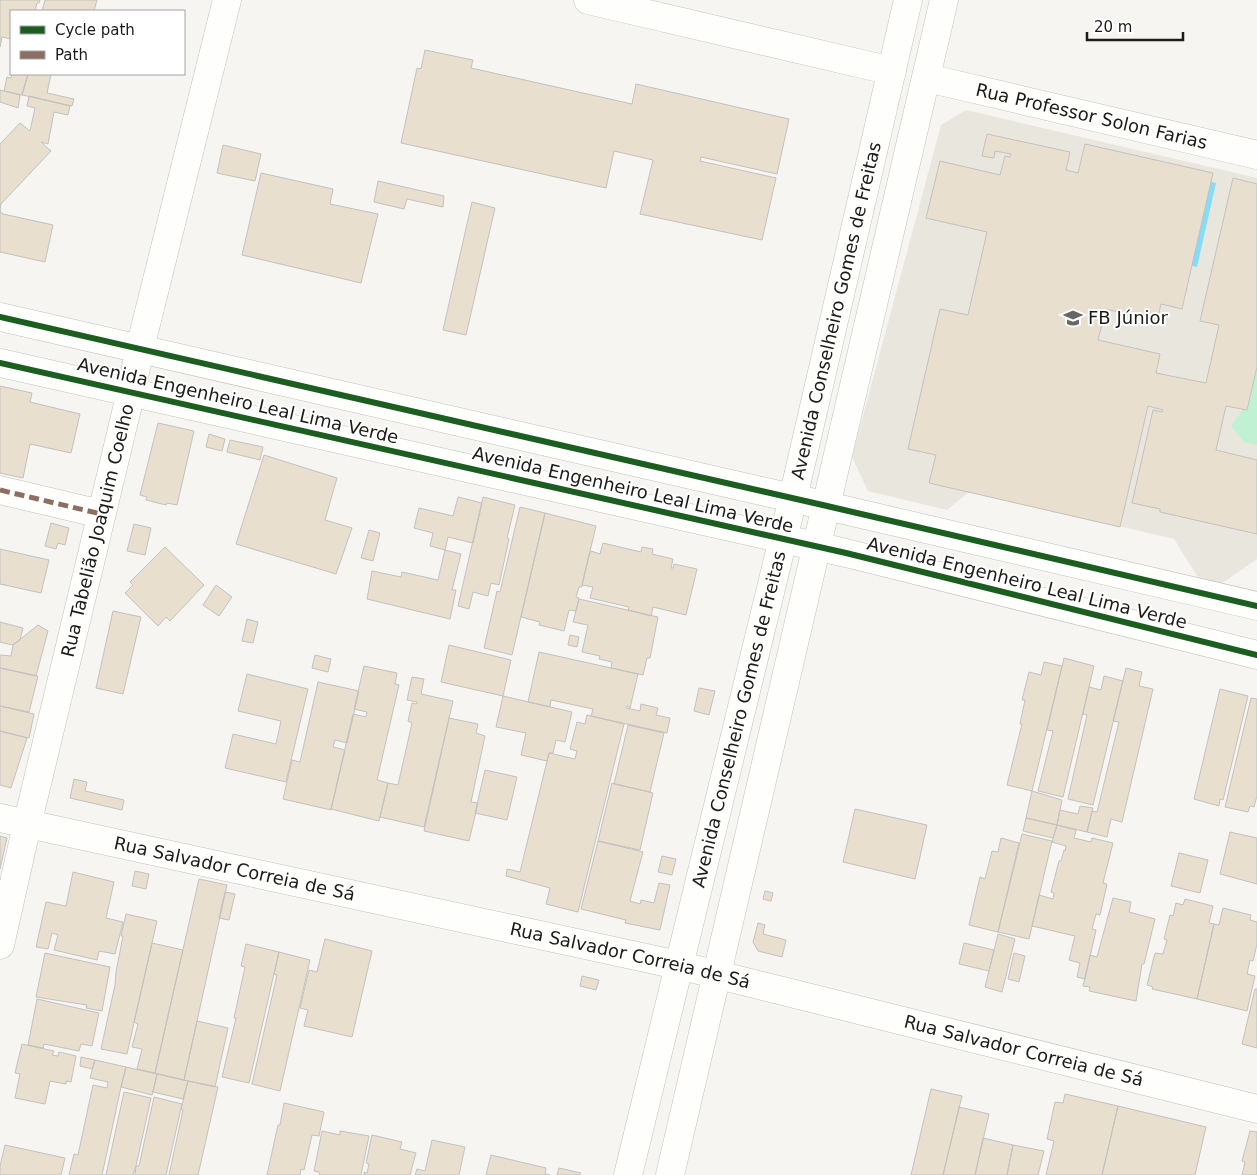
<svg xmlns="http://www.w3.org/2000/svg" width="1257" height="1175" font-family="'DejaVu Sans',sans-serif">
<rect width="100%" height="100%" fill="#f7f5f2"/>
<!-- built -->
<path fill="#e9e6de" d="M966 110 1257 178V559L1221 584 1199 579 1174 539 970 491 947 510 868 491 852 457 941 125Z"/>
<!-- green -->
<path fill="#c0f1d3" d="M1257 361V445L1244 442 1231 426 1252 397 1253 369Z"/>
<!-- water -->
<path fill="#83ddfa" d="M1198 179 1216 183 1197 267 1178 263Z"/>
<!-- building -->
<path fill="#e8dfcf" stroke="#c3c1bf" d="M0 0H40L39 3H37L35 11H11V39L2 37 0 47Z
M45 0H97L94 11H42Z
M425 50 473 60 471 68 632 104 636 84 789 119 777 174 701 157 700 161 776 178 762 240 640 214 653 160 614 151 606 188 401 143 417 68 421 69Z
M12 74H28L22 95 4 91 7 77 11 78Z
M28 74H51L47 93 74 99 72 106 22 95Z
M0 90 20 95 18 108 0 102Z
M29 96 70 106 68 115 54 112 48 144 41 142 51 151 1 204 0 209V144L20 123 30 131 35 108 27 106Z
M987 134 1070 152 1066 170 1078 173 1085 144 1213 173 1182 309 1161 304 1157 321 1106 309 1098 340 1160 354 1156 373 1206 383 1219 325 1200 321 1233 178 1257 184V367L1247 410 1226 406 1216 450 1257 460V534L1160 512V509L1132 503 1153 410 1162 412 1163 410 1148 406 1120 527 929 483 936 455 908 449 940 309 968 315 987 232 926 218 940 161 1000 175 1005 156 1010 157 1011 154 995 151 994 158 982 156Z
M223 145 261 154 255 181 217 173Z
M261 173 333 189 330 204 378 214 361 283 242 255Z
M378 181 444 196 443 207 407 199 404 209 374 202Z
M472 202 495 208 466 335 443 330Z
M0 209 1 213 3 214 53 225 45 262 0 252Z
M0 386 32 393 30 402 80 414 71 453 30 444 23 478 0 473Z
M158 423 194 431 177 505 167 503 166 505 146 500 147 497 140 495Z
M209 434 225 439 222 451 206 447Z
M230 440 263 447 260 460 227 452Z
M264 455 337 478 325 520 352 528 336 574 236 544Z
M458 497 482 503 473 543 448 537 445 550 430 546 433 533 414 528 419 508 453 516Z
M483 497 515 505 507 538 509 539 499 585 491 583 488 596 473 592 469 609 458 606Z
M520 507 545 513 512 655 484 648 497 591 500 592Z
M545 513 596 526 582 585V587H579L576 597 579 598 576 611 569 610 564 631 539 625 540 622 521 617Z
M51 523 69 528 65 545 58 543 56 549 45 546Z
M134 524 151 528 145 555 127 551Z
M369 530 380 533 373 561 361 558Z
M603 543 641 552 642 547 653 549 652 554 673 559 671 568H673L674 564 697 569 686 615 653 607 651 616 628 610 629 607 590 598 593 587 582 585 589 555 591 551 600 554Z
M165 547 204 585 170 621 166 617 158 626 125 593 133 585 130 582Z
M0 549 49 560 41 593 0 584Z
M445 550 461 554 452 590H456L450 619 367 599 372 571 401 577 402 572 438 580Z
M216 585 232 597 219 616 203 605Z
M579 599 658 617 650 658H647L643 675 611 668 612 662 599 659 600 656 582 652 588 625 573 622Z
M113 611 141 617 123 694 96 688Z
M247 619 258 622 253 643 242 641Z
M0 622 23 628 20 640 12 645 0 642Z
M38 625 48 631 36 676 0 668V655L11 656 13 645Z
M570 635 579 637 577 647 568 645Z
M449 645 511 660 503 696 441 682Z
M539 652 638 674 630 708 627 706 626 708 640 711 641 704 658 708 656 715 670 718 667 733 591 716 593 709 551 700 550 707 528 702Z
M315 655 331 659 328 672 312 668Z
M1064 658 1094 666 1063 797 1038 791 1053 731 1047 730Z
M1044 662 1062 666 1032 791 1007 785 1022 724H1020L1025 700H1022L1029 672 1041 675Z
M364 666 397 673 395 684 399 685 377 780 388 783 379 821 331 809 353 714 366 717 367 712 354 709Z
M0 668 38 676 29 712 0 706Z
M1126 668 1142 672 1139 686 1153 689 1122 822 1111 819 1107 837 1087 832 1092 811 1097 812 1099 804 1119 722 1113 721Z
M247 674 308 689 286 782 225 768 233 734 276 744 281 721 238 711Z
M1104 676 1123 681 1093 805 1068 799 1087 715 1083 714V713L1089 687 1101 690Z
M412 677 424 679 421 694 453 701 424 827 380 817 388 783 398 785 412 723 408 721 412 703 416 704 417 702 407 700Z
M318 682 359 691 347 743 335 740 333 747 345 750 331 810 283 799 292 760 300 762Z
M699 688 715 691 709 715 694 711Z
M1220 689 1248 696 1223 800 1220 799 1219 806 1194 799Z
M503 696 572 712 565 742 556 740 553 753H549L547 761 521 755 526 733 496 727Z
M1251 698 1257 699V796L1254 807 1250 806 1248 812 1225 807Z
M0 706 34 714 29 738 0 731Z
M587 715 624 724 578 912 546 904 550 888 506 876 507 869 520 872 549 753 575 759 577 751 570 749 577 722 585 724Z
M449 718 478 724 476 733 485 736 471 802 478 803 469 841 424 831Z
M628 725 664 733 650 792 614 784Z
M0 731 27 738 11 788 0 785Z
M485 770 517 777 507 820 475 813Z
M74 779 87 782 85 791 124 800 122 810 70 798Z
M612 783 653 793 640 850 598 841Z
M1032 791 1062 800 1057 825 1026 818Z
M1080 806 1093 808 1087 832 1057 825 1060 810 1078 814Z
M855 809 927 825 915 879 843 862Z
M1026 818 1057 825 1053 838 1023 831Z
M1057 825 1076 830 1074 838 1091 842 1092 838 1113 843 1103 883 1107 884 1100 915 1096 914 1092 929 1096 930 1085 979 1077 977 1080 963 1069 960 1075 936 1032 926 1039 895 1053 899 1054 893 1051 892 1059 861H1061L1064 850 1065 851 1066 846 1052 842Z
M1230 832 1257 838V884L1220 874Z
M1022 834 1052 841 1029 939 998 932Z
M0 836 7 838 0 869Z
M1001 838 1019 843 998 932 969 925 980 877 985 879 992 851 998 852Z
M598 841 643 852 630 901 640 904 641 900 654 903 659 883 670 885 660 930 625 923 626 920 581 909Z
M1179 853 1208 860 1200 893 1171 886Z
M662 856 676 859 672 875 658 872Z
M135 871 149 874 146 889 132 886Z
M73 872 114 882 106 918 123 922 115 954 99 951 97 960 54 950 58 935 52 933 48 949 36 947 46 902 66 906Z
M199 879 227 885 184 1080 155 1073Z
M765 891 773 893 771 901 763 899Z
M225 892 235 894 229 920 219 918Z
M1113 898 1131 902 1129 912 1155 919 1144 964H1142L1136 1001 1089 991 1090 987 1083 986 1090 955 1097 957Z
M1185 899 1213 906 1209 923 1214 924 1197 999 1152 989 1153 987 1147 985 1155 953 1163 954 1167 940 1164 939 1170 915 1173 916 1176 903 1183 905Z
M1223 908 1251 915 1250 920 1257 922V944L1253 961 1250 960 1247 974 1255 976 1247 1011 1197 999 1214 924 1219 925Z
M126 914 157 921 127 1054 101 1049 115 985 116 972 123 936H121Z
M758 923 765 925 763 934 786 940 782 957 758 951 753 942Z
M998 934 1015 939 1002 992 985 987Z
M325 939 372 951 352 1037 304 1026 308 1010 300 1008 309 970 317 972Z
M152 943 183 950 155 1073 137 1069 142 1049 132 1047 138 1024 134 1022Z
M964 943 994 950 989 971 959 964Z
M246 944 279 952 249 1083 222 1077 236 1018H234L245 967 241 966Z
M279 952 310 960 280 1091 252 1084 277 975 274 974Z
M45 953 110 967 102 1011 86 1008 87 1005 36 997Z
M1014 953 1025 956 1019 982 1008 979Z
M582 976 599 980 596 990 580 986Z
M1255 989H1257V1048L1242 1044Z
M37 999 99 1013 92 1046 81 1044 79 1051 44 1044 43 1048 28 1045Z
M197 1021 228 1028 215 1087 184 1080Z
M22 1044 54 1051 52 1055 58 1056 59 1052 76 1056 71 1082 66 1081V1084L50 1081 45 1104 15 1098 20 1074 15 1073Z
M81 1057 95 1060 92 1069 80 1066Z
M95 1060 126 1067 121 1087 102 1175H69L74 1154 78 1155 93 1085 107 1088 108 1082 90 1078Z
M126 1067 157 1074 152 1095 121 1087Z
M157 1074 188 1081 183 1099 153 1092Z
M188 1081 218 1087 198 1175H169L183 1110 181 1109Z
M931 1089 962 1096 943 1175H911Z
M124 1092 151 1098 136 1166 133 1175H102H106Z
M1065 1094 1118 1106 1102 1175H1046L1054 1141 1047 1139 1055 1102 1063 1103Z
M154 1097 182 1104 166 1175H135L136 1166H139Z
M284 1103 324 1112 319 1136 312 1135 304 1170 301 1169 300 1175H267L278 1125H280Z
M1118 1106 1206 1127 1195 1175H1102Z
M959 1107 989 1114 975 1175H943Z
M322 1131 340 1135V1131L369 1136 361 1175H320L319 1172 314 1171Z
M1250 1131 1257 1132V1175H1242L1245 1162 1242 1161Z
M372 1135 402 1142 400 1149 416 1153 410 1175H364V1172L367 1173 369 1164 366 1163Z
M983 1138 1013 1145 1007 1175H975Z
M432 1140 465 1147 459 1175H415L417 1169 425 1171Z
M5 1145 65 1158 61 1175H0V1166Z
M1013 1145 1044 1151 1038 1175H1007Z
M491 1155 546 1168 545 1174 550 1175H486Z
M559 1168 581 1173 580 1175H557Z"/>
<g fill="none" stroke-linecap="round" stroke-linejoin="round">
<!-- street casing -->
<g stroke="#c2c1be" stroke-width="29">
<g id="street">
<path d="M588 0 892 71"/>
<path id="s1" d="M927 78 1257 155"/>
<path d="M0 490 101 514"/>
<path id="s2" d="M0 818 678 965 1257 1109"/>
<path id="s3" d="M0 945 27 825 131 392 140 348 227 0"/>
</g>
</g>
<!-- secondary casing -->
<g stroke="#c2c1be" stroke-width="29">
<g id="secondary">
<path d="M0 317 827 506 1257 606"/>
<path d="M0 363 846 553 1257 655"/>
<path id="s4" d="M628 1175 793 498 908 0"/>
<path d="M670 1175 944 0"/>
</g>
</g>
<!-- street -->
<use href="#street" stroke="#fefefd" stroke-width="28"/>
<!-- secondary -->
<use href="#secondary" stroke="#fefefd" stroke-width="28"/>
<!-- quiet -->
<path stroke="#8d6e63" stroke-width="5" stroke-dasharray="10 5" stroke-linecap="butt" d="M0 490 101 514"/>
<!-- cycleway casing -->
<g stroke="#fff" stroke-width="9">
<path id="cycleway" d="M0 317 827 506 1257 606
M0 363 846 553 1257 655"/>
</g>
<!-- cycleway -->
<use href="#cycleway" stroke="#1b5e20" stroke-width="6"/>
</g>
<!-- icons -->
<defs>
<g id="school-bare" transform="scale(1.5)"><path d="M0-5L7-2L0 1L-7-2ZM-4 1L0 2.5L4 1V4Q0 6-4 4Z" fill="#696766" stroke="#fff" stroke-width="2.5" paint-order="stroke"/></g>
</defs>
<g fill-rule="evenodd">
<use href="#school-bare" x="1073" y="318"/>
</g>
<g text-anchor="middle" stroke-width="4" stroke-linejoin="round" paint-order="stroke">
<!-- street labels -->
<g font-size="18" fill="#1c1b1a" stroke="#fff">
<text dy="6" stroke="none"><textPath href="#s1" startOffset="169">Rua Professor Solon Farias</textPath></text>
<text dy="6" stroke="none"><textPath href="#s4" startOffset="889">Avenida Conselheiro Gomes de Freitas</textPath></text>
<text transform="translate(238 401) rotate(13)" y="6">Avenida Engenheiro Leal Lima Verde</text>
<text transform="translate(633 490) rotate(13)" y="6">Avenida Engenheiro Leal Lima Verde</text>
<text dy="6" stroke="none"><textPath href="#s3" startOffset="426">Rua Tabelião Joaquim Coelho</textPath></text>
<text transform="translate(1027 583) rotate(14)" y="6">Avenida Engenheiro Leal Lima Verde</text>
<text dy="6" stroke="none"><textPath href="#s4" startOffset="469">Avenida Conselheiro Gomes de Freitas</textPath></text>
<text dy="6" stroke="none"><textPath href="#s2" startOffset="240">Rua Salvador Correia de Sá</textPath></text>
<text dy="6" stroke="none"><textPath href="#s2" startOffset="645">Rua Salvador Correia de Sá</textPath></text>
<text dy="6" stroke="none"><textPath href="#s2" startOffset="1050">Rua Salvador Correia de Sá</textPath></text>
</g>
<!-- poi labels -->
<g font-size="18" fill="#1c1b1a" stroke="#fff" text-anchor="start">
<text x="1088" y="324">FB Júnior</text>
</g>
</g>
<!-- legend -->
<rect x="10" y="10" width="175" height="65" fill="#ffffff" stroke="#a4a4a3"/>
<rect x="20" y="26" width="25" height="8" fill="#1b5e20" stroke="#a4a4a3"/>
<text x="55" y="35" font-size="15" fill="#1c1b1a">Cycle path</text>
<rect x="20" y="51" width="25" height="8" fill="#8d6e63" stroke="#a4a4a3"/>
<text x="55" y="60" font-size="15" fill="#1c1b1a">Path</text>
<!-- scale -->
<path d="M1087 32v8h96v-8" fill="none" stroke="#1c1b1a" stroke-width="2.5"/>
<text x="1094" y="32" font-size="15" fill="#1c1b1a" stroke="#ffffff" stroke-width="4" paint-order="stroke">20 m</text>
</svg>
